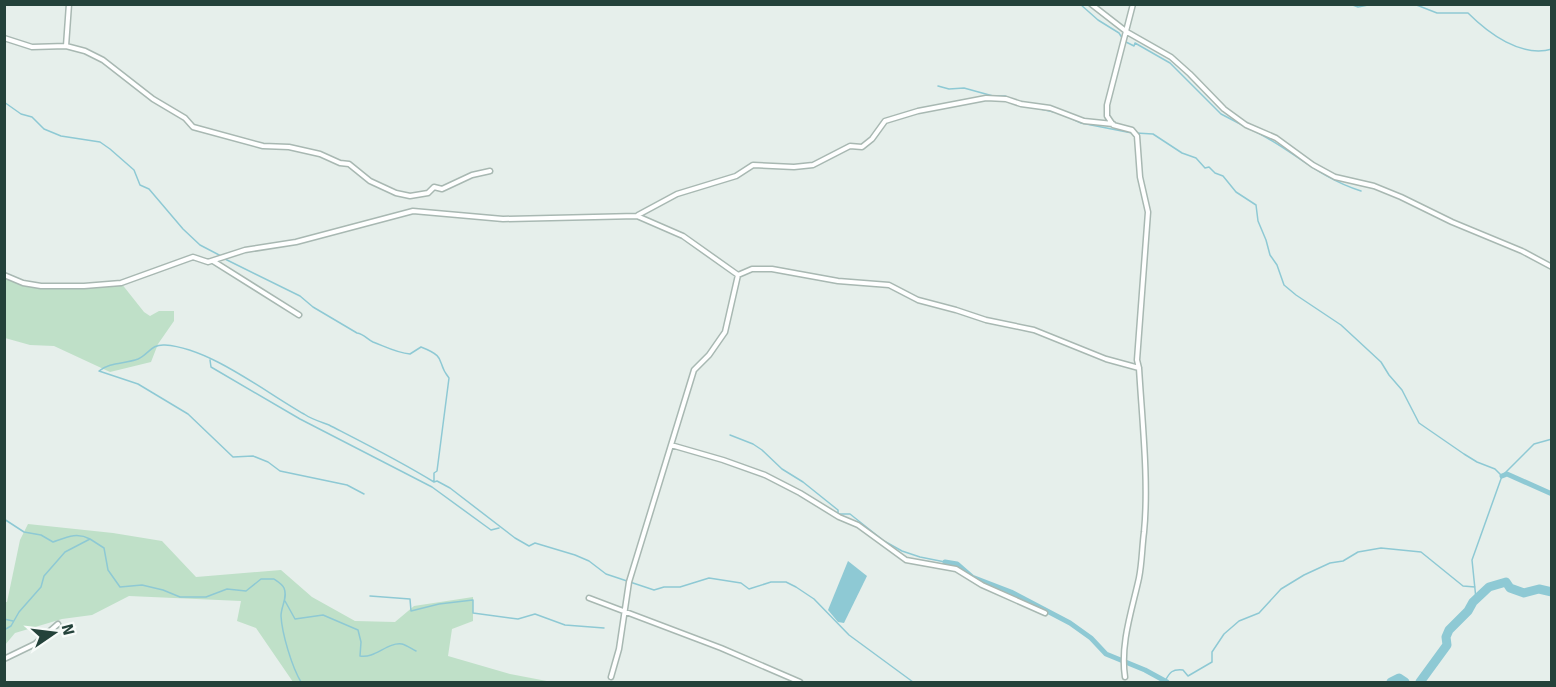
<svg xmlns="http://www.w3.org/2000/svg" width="1556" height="687" font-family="Signika,sans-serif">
<rect width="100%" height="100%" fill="#e6efeb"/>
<!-- green -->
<path fill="#bfe0c8" d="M4 275C42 291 81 286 121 283L144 312 150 316 159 311H174V321L158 344 151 362 110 372 54 346 30 345 5 338Z
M28 524 113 533 162 541 196 577 281 570 312 597 355 621 395 622 414 606 473 597V621L452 629 448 656 510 674 552 682H293L256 628 237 621 241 601 129 596 92 615 62 619 15 633 5 645V602H7L20 540Z"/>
<!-- water -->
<path fill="#8ec9d4" d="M848 561 867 576 844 623 838 622 828 610Z"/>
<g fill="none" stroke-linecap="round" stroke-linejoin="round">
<!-- stream -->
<path stroke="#8ec9d4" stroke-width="1.5" d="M1080 4 1098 20 1119 33 1124 41 1134 46 1135 43 1170 63 1221 114 1246 127
M1350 4 1358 7 1373 4
M1414 4 1437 13H1468C1488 33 1521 58 1552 49
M938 86 949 89 964 88 993 96H1005L1015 101
M4 102 21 114 32 117 44 129 61 136 100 142 110 149 134 170 140 185 149 189 183 229 200 245 221 256
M1018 104 1054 112
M1064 115 1081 123 1132 133
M1250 129C1290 147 1316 177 1361 191
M1136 133 1153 134 1182 153 1196 158 1205 168 1209 167 1215 173 1223 176 1236 192 1256 205 1258 221 1266 240 1270 255 1277 265 1284 285 1296 295 1341 325 1381 362 1389 375 1402 390 1419 423 1464 454 1477 462 1495 469 1502 476
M225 259 300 296 313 307 357 333C364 334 367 339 373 342 386 347 397 353 410 354L421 347C449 358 435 361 449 378L437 471 434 473V481
M210 360 211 367 300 419 432 487 491 530 499 528
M730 435 753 444 762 450 782 469 803 482 838 510V514H850L884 541 902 551 920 557 945 562
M364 494 347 485 280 471 268 462 253 456 233 457 188 414 138 384 99 371C110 362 125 364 138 359 149 354 151 344 165 345 210 348 265 392 304 414 311 419 321 422 329 425 364 443 400 461 434 482L437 481 450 488 515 538 529 546 535 543 575 555 589 561 606 574 654 590 664 587H680L709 578 741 583 749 589 771 582H786L796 587 814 599 849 635 913 682
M4 519 24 532 41 535 53 542C67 537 77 532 90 539
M370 596 410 599 411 611 439 604 473 600V613L518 619 535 614 565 625 604 628
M1476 599 1472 560 1502 476 1534 444 1552 439
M285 601 295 619 323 615 358 630 361 642 360 656C375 659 387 642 402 644 406 645 412 649 416 651
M4 619 13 621
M4 630 11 626 19 612 41 587 44 576 65 552 90 539 104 548 108 570 120 587 142 585 163 590 180 597H206L227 589 246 591 261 579H274C277 581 282 584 284 588 288 598 281 606 281 616 282 634 292 667 301 682
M1165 681C1170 672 1172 669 1183 670L1188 676 1212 662V652L1224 634 1239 621 1259 613 1281 589 1304 575 1330 563 1343 561 1358 552 1381 548 1421 552 1463 586 1475 587"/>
<!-- canal -->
<path stroke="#8ec9d4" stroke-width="5" d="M1502 476 1507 474 1552 494
M945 562 957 564 972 577 1011 592 1070 623 1091 638 1106 654 1145 670 1167 682"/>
<!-- river -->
<path stroke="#8ec9d4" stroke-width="9" d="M1391 682 1399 678 1405 682
M1420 682 1447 645 1446 637 1449 630 1468 611 1473 602 1489 587 1506 582 1510 588 1524 593 1539 589 1552 592"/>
<!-- minor casing -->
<g stroke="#a8b8b2" stroke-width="7">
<path id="minor" d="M1091 4 1127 32 1171 57 1190 74 1224 109 1246 125 1276 138 1313 165 1335 177 1374 186 1401 197 1452 222 1522 251 1552 267
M4 38 32 47 66 46 85 51 103 60 153 99 185 118 193 127 263 146 289 147 320 154 340 163 349 164 370 181 396 193 410 196 428 193 434 187 442 189 472 175 490 171
M66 46 69 4
M638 215 677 194 736 176 753 165 794 167 813 165 850 146 862 147 872 139 885 121 918 111 986 98 1006 99 1021 104 1050 108 1084 121 1113 124
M213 261 299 315
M4 275 23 283 41 286H84L121 283 193 257 208 262 245 250 296 242 413 211 503 219 637 216 683 236 738 275 752 269H772L838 281 889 285 918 300 956 310 986 320 1034 330 1106 359 1139 368
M671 445 694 370 709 355 725 332 738 275
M589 598 721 648 800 682
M4 659 35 644 58 624
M611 677 619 649 629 582 671 445 723 460 765 475 800 493 839 517 858 525 906 560 956 569 982 585 1045 613
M1125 677C1120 644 1132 610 1139 578 1142 563 1142 547 1144 532 1149 482 1142 419 1139 368L1137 360 1148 212 1140 177 1137 136 1132 130 1113 125 1107 116V105L1133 4"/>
</g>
<!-- minor -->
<use href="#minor" stroke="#fff" stroke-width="4"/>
</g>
<!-- border -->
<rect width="1556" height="687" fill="none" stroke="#24423a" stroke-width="12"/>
<!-- north arrow -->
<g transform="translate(54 633) rotate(76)" stroke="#f7fbf9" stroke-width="4.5" paint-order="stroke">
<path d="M0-4.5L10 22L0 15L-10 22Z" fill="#24423a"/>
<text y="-9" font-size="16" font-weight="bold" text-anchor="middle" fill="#24423a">N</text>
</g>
</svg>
